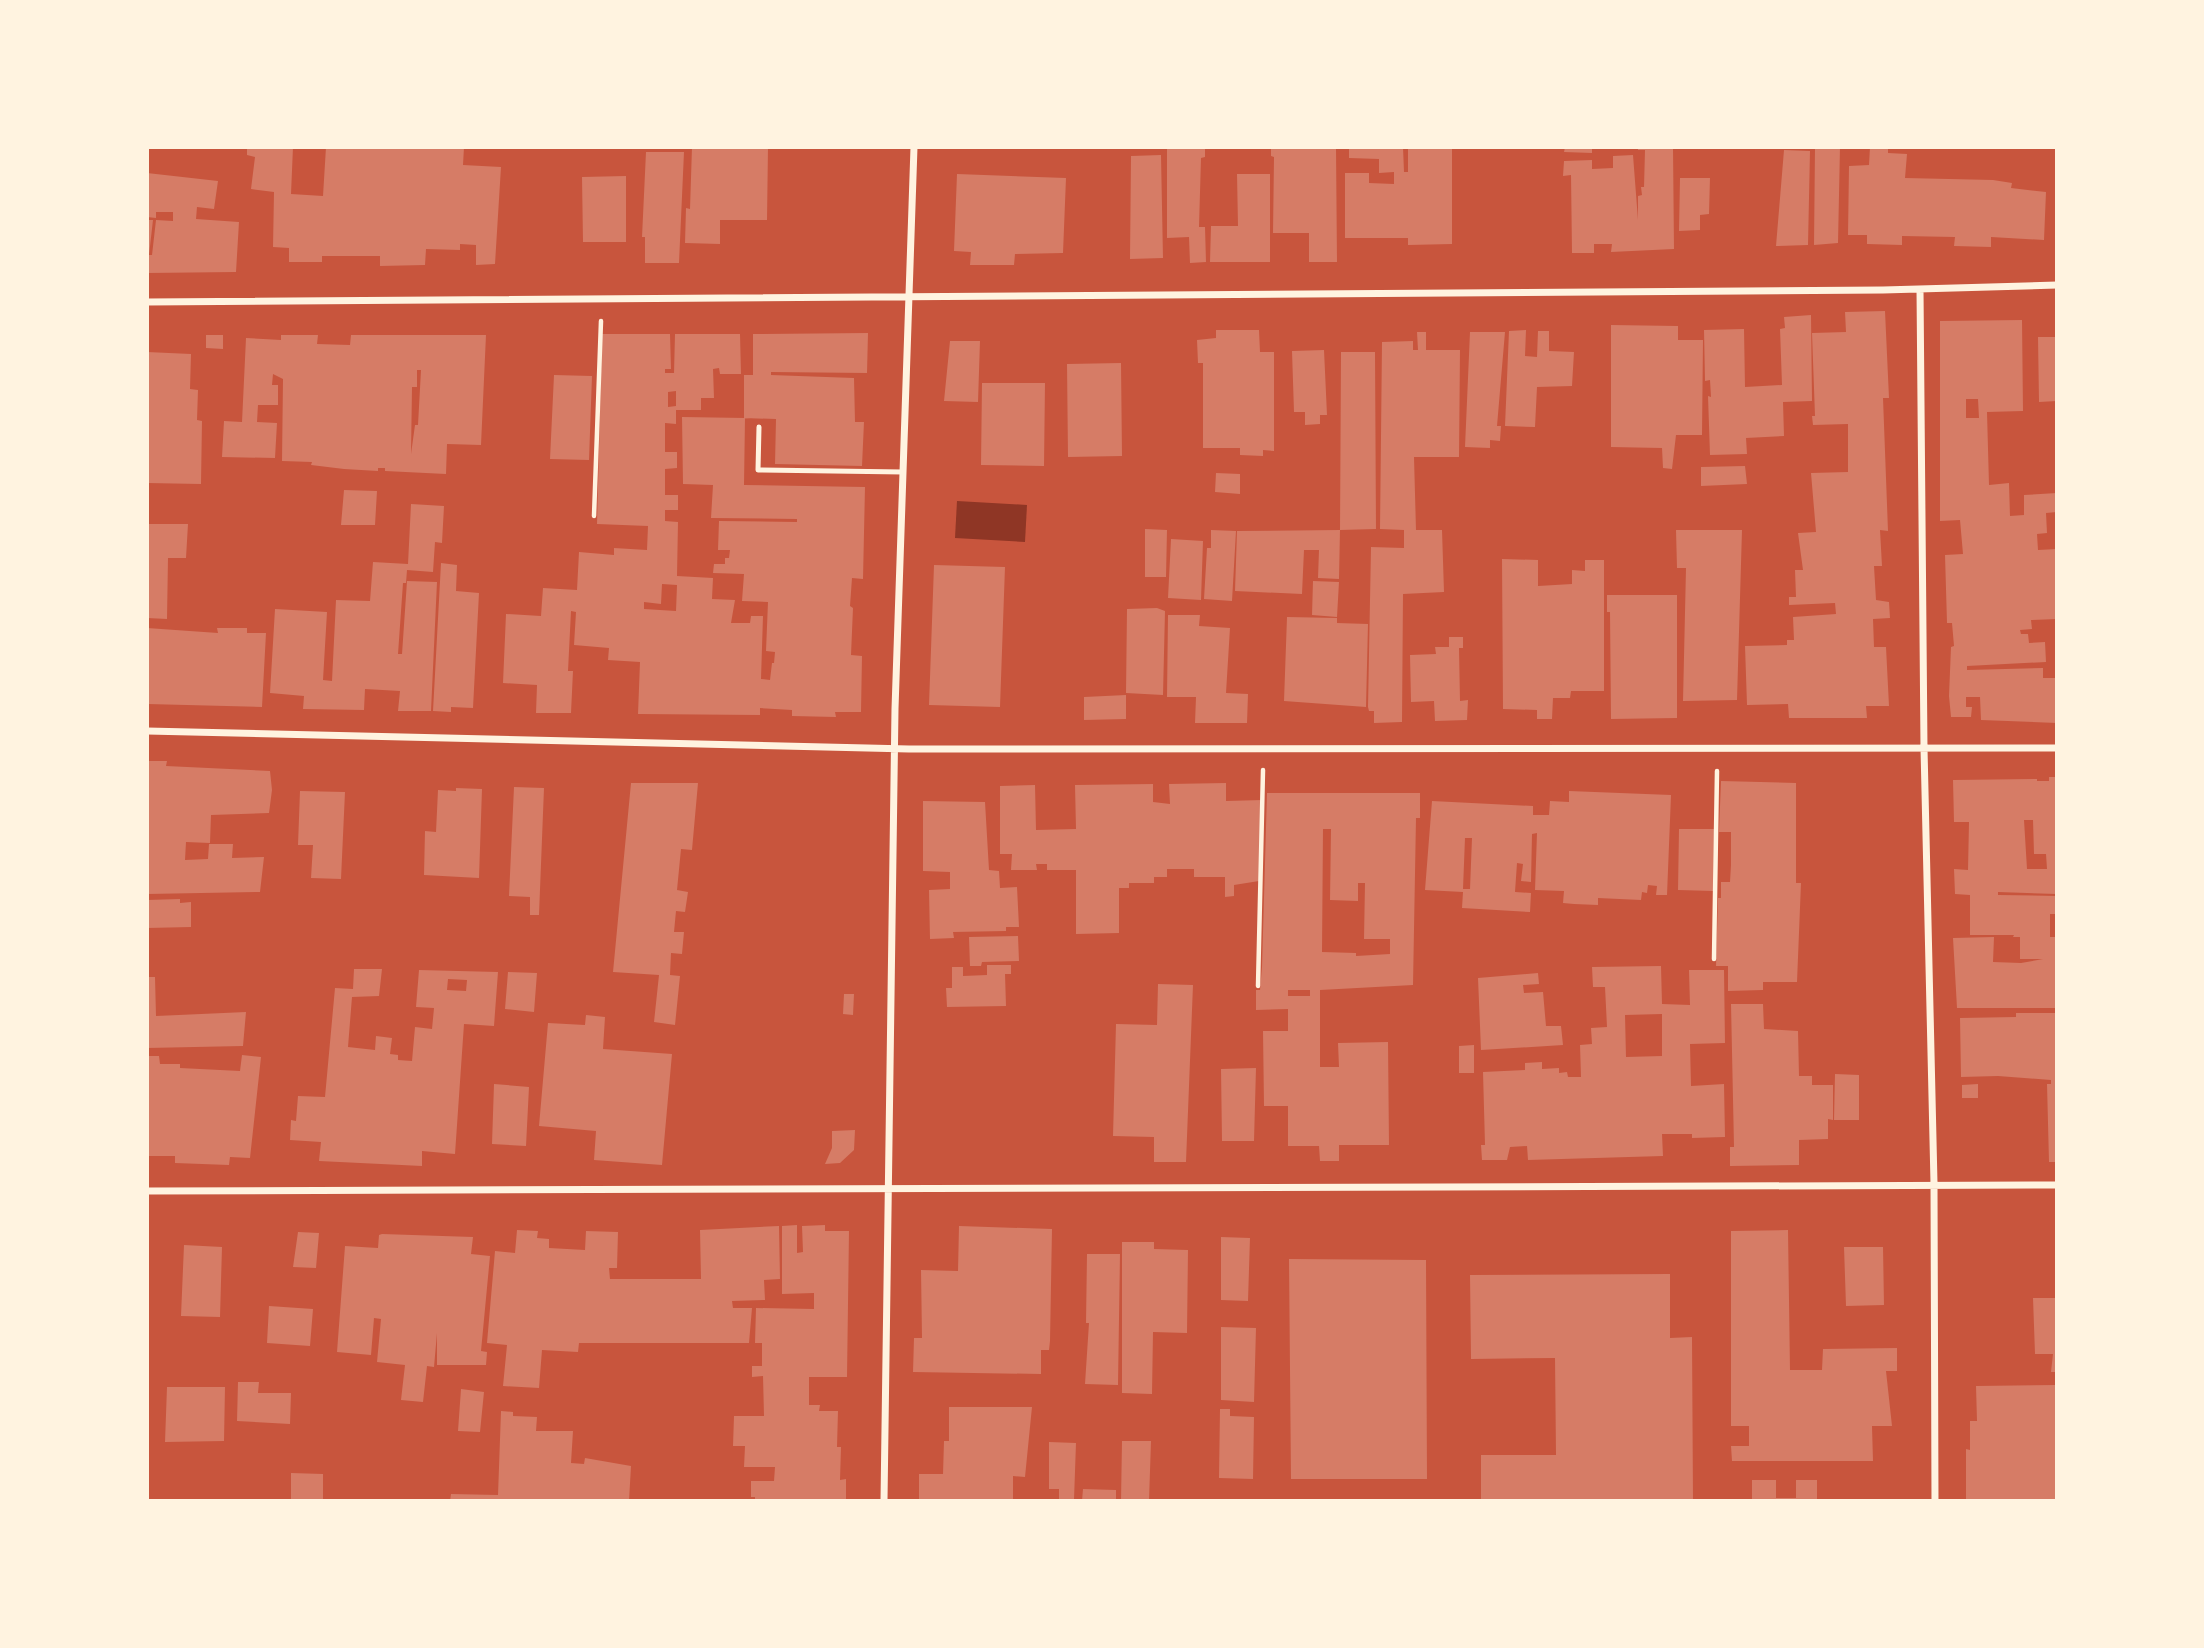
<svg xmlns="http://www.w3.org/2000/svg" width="2204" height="1648" font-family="'IBM Plex Serif',serif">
<rect width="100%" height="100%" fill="#c8553d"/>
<!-- water -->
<path fill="#8f3625" d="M957 501 1027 505 1025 542 955 538Z"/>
<!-- building -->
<path fill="#d67c66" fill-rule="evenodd" d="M247 147H293L291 194 323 196 326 147H464L463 165 501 167 495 264 476 265V245L460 244V250L426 249 425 265 380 266V256H322V262H289V248L273 247 274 192 251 189 255 157 247 155Z
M692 147H768L767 220H720V244L685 243 686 208 690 209Z
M1167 147H1205V157L1201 158 1199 227H1205L1206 262 1190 263 1189 237 1167 238Z
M1271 147H1336L1337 262H1309V233H1273L1274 157 1271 156Z
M1349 147H1403L1404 172H1408V147H1452V244L1408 245V238H1345V173H1369V183L1394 184V172L1379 173V159L1349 158Z
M1565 147H1592V153L1564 152Z
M1638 147H1673L1674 249 1611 252 1612 244H1594V253H1572L1571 175 1563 176 1564 161 1592 160V169L1613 168V156L1633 155 1638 220V196L1642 195 1641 187H1644L1645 150H1638Z
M1815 147H1840L1838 243 1814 245Z
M1870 147H1888V153L1907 154 1905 178 1993 180 2012 183 2011 188 2046 192 2044 240 1991 237V247L1954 246 1955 237 1902 236V245L1867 244V235H1848L1849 166 1869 165Z
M1784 150 1810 151 1808 245 1776 246Z
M646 152H684L679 263H645V237H642Z
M1161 155 1163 258 1130 259 1131 156Z
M147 173 218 181 214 209 197 207 196 219 239 222 236 272 147 273V220H153L149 255H152L156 220 173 221V212H156V218L147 217Z
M957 174 1066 178 1063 253 1015 254 1014 265H970L971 252 954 251Z
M1237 174H1270V262H1210L1211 226H1238Z
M626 176V242H583L582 177Z
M1680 178H1710L1709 214 1700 215V230L1679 231Z
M1885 311 1889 398H1883L1888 531 1880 530 1882 566H1874L1876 600 1889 602 1890 618 1873 619 1874 647H1886L1889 706H1866L1867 718H1789L1788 704 1747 705 1745 646 1787 645V640H1794L1793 617 1836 614 1835 603 1789 605V597H1796L1795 570H1803L1798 533 1816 532 1811 473 1848 472V424L1813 425 1812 416H1815L1812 333 1846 332 1845 312Z
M1811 315 1812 401 1783 402 1784 436 1746 438 1747 454 1710 455 1708 396 1711 397 1710 380 1705 381 1704 330 1744 329 1745 387 1782 385 1780 329 1785 328 1784 317Z
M2022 320 2023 411 1987 412 1989 485 2009 483 2010 516 2024 515V495L2057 493V512L2046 513 2047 533 2037 534 2038 550 2057 549V619L2031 620 2032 629 2020 630 2021 634H2028L2029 643 2045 642 2046 662 1967 666V670L2043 668V678H2057V723L1981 720 1980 697H1966V707H1972L1971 717H1951L1949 696 1951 647 1954 646 1952 623H1947L1945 555 1963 554 1960 520 1940 521V321ZM1966 399H1978L1979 418H1966Z
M1611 325 1678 326V340H1703L1702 435H1676L1672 469 1663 468 1662 448 1611 447Z
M1216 330H1259L1260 352H1274V451L1263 450V456L1240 455V448H1203V363H1198L1197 340 1216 338Z
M1526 330 1525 356 1537 357 1538 331H1549V351L1574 352 1572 386 1537 387 1535 427 1505 426 1509 331Z
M1417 332H1426V350H1460L1459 457H1414L1416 530H1442L1444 592 1403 594 1402 722 1374 723V711H1369L1368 707 1371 547 1404 548V530L1380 529 1382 342 1413 341V350H1418Z
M1470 332H1505L1497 426H1501L1500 441 1490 440V448L1465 447Z
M868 333 867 373 771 372V375L854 378 855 422H864L862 466 775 464 776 419 744 418V375H753V334Z
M602 334H670L671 369H665V373H674L675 334H740L741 374H720L719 368 713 369 714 398H701V410H676V424L665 423V452H677V468L665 469V495H678V510H665V521L678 522 677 576 713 578 712 599 735 600 731 623H750L751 616H763L761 679 770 680 772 663H774L775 652 766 651 768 602 742 601 744 574 713 573 714 564H725V558H729L730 550H718L719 521 797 522V519L711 518 713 485 683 484 682 417 745 418 744 485 865 487 863 579 852 578 850 606 853 608 851 655 862 656 861 712H835L836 717 792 716V710L760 708V715L638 714 640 662 608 660 609 648 574 645 576 612 571 611 568 671H573L571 713H536L537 685 503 683 506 614 541 616 543 588 577 590 579 552 614 555V548L647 550 648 526 597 524ZM676 391V406L668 407V392ZM662 584 677 585 676 611 644 609V602L661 604Z
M206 335H223V349L206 348Z
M281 335H318L317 344 350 345 351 335H486L481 445 447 444 446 474 385 471V468H378V471L344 469 311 465 312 462 282 461 283 379 273 374 272 385H278V405H258L257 422 277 423 275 458 222 457 224 421 242 422 246 338 281 340ZM417 370H421L418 425H415L411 454 412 387H417Z
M2038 337H2057V401L2039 402Z
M950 341H980L978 402 944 401Z
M1324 350 1327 415H1320V424L1305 425V412H1294L1292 351Z
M147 352 191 354 190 389 198 390 197 420 202 421 201 484 147 483Z
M1341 352H1375L1376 529 1340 530Z
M1121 363 1122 456 1068 457 1067 364Z
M554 375 592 376 589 460 550 459Z
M982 383H1045L1044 466 981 465Z
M1745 466 1747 484 1701 486V467Z
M1216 473 1240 474V494L1215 492Z
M344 490 377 491 375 525H341Z
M411 504 444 506 442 543 435 542 433 572 407 570 406 583H403L398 654H402L407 581 437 582 431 711H398L400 691 365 689 364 710 303 709 304 696 270 693 275 609 327 612 323 680 332 681 336 600 370 601 373 562 408 564Z
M147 524H188L186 558H168L167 619 147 618Z
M1145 529 1167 530 1166 577H1145Z
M1211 530 1236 531 1232 601 1204 599 1207 548H1211Z
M1340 530 1339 579 1318 578 1319 550H1304L1302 594 1235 591 1237 531Z
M1676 530H1742L1737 700 1683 701 1686 568H1677Z
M1171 539 1203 541 1201 600 1168 598Z
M1502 559 1538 560V586L1572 584V570L1585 571V560H1604V691H1571L1570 698H1553L1552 719H1537V710L1503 709Z
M441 563 457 565 456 591 479 593 473 708 451 707V712L433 711Z
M934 565 1005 567 1000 707 929 705Z
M1313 581 1339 582 1337 617 1312 615Z
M1607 595H1677V718L1611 719 1610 612H1607Z
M1157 608 1165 611 1163 695 1126 693 1127 609Z
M1168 615H1200L1199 626 1230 628 1226 693 1248 694 1247 723H1195L1196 697H1167Z
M1287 617 1337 618V623L1368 624 1366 707 1284 701Z
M147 628 218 633 217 628H247V633H266L262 707 147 704Z
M1449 637H1463V648H1459L1460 701 1468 700 1467 720 1435 721 1434 701 1411 702 1410 655 1436 654 1435 647H1449Z
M1126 695V719L1084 720V697Z
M147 761H167L166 766 270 771 272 790 269 813 211 815 210 843 186 842 185 860 208 859 209 844H233L232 858 264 857 260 892 147 894Z
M2049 777H2057V894L1998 892V895L2057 896V914H2050V937H2057V1008H1957L1953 938 1994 937 1993 962 2021 963 2043 959H2020V937H2013L2014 935H1970V895L1955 894 1954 869 1968 870 1969 822H1954L1953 780 2037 779V781H2049ZM2024 820H2033L2034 854H2046L2047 869H2027Z
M1721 781 1796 783V883H1801L1797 982H1763V990L1728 991V966H1716L1718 898H1721V882H1730L1731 865V832H1719Z
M631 783H698L692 850 681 849 677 890 688 892 685 912 676 911 674 932H684L682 954 671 953 670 975 680 976 675 1025 654 1022 659 975 613 972Z
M1226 783V801L1262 800 1259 881 1234 885V896L1225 897V877H1194V869H1167V877H1154V883H1129V888H1119V933L1076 934V870H1047V864H1036L1037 870H1011L1012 854H1000V786L1035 785 1036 830 1076 829 1075 785 1153 784V802L1170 804 1169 784Z
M514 787 544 788 539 915H530V897L509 896Z
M456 788 482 789 479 878 424 875 425 831 436 832 438 790 456 791Z
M300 791 345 792 341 879 311 878 313 845H298Z
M1569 791 1671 795 1667 895H1656L1657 886 1648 885 1647 893 1642 892 1641 900 1598 898V905L1574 904 1563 903 1564 891 1535 890 1537 833 1532 834 1531 882 1521 881 1523 864 1517 863 1515 892 1531 893 1530 912 1462 908 1463 892 1425 890 1432 801 1533 806V815H1549L1550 801 1569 802ZM1465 838H1472L1470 889H1463Z
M1267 793H1420V818H1416L1413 985 1320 990V1067H1339L1338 1043 1388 1042 1389 1145H1339V1161H1320L1319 1146H1288V1106H1264L1263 1031H1288V1009L1256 1010V990H1260L1262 967ZM1323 829H1331L1330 900 1358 901V883H1365L1364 939H1390V954L1356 956V953L1322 952ZM1288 990H1310V996H1288Z
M923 801 985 802 989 870 999 871 1000 888 1017 887 1019 927H1006V931L953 932 954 938 930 939 929 890 950 889V872L923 871Z
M1679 829H1714L1713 891 1678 890Z
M180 899V903L191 902V927L147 928V900Z
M1018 936 1019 961 982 962 981 966H970L969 937Z
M987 965H1011V974H1005L1006 1006 947 1007 946 988H952V967H963V976L987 975Z
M1661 966 1662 1004 1690 1005 1689 970H1724L1725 1043 1690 1044 1691 1086 1724 1084 1725 1137 1692 1138V1134H1662L1663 1156 1528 1160 1527 1146 1510 1147 1507 1160H1482L1481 1145H1485L1483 1072 1525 1070V1063L1542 1062V1069L1559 1068V1073L1567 1072 1568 1077H1581L1580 1045 1592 1044 1591 1028 1607 1027 1605 987H1593L1592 967ZM1662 1014V1056L1626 1057 1625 1015Z
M354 969H382L379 996 352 997 348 1047 375 1050 376 1036 392 1038 390 1054 398 1055V1060L412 1061 415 1027 432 1029 434 1008 416 1007 419 970 498 972 494 1026 464 1024 455 1154 422 1151V1166L319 1161 321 1142 290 1140 291 1120 296 1121 298 1096 325 1097 335 988 353 989ZM448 979 467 980 466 991 447 990Z
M508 972 537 973 534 1012 505 1009Z
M1538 973 1539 984 1523 985 1524 993 1543 992 1546 1026H1561L1563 1045 1481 1050 1478 978Z
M147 977H155L156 1016 246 1012 243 1046 147 1048Z
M1158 984 1193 985 1186 1162H1154V1137L1113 1136 1116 1024 1157 1025Z
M844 994H854L853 1015 843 1014Z
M1731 1004H1763L1764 1029 1798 1031 1799 1076H1812V1085H1833V1120L1828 1119V1139L1799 1140V1165L1730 1166V1147H1734Z
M2016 1013H2057V1162H2049L2047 1084H2051V1080L1998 1076 1961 1077 1960 1018 2016 1017Z
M586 1015 605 1017 603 1049 672 1054 662 1165 594 1160 596 1131 539 1126 548 1023 585 1025Z
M1474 1045V1073H1459V1046Z
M242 1055 261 1057 250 1158 230 1157 229 1165 175 1163V1156H147V1056H159L160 1064H180V1068L240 1071Z
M1256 1068 1254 1141H1222L1221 1069Z
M1835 1074 1859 1075V1120H1834Z
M494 1084 529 1087 526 1146 492 1144Z
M1978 1084V1098H1962V1085Z
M855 1130 854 1150 840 1163 825 1164 832 1148V1131Z
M797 1225V1253L803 1252 802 1226 825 1225V1231H849L847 1377H809V1405H820L819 1411H838L837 1447H841L840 1480 846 1479V1501H755V1497H751V1481H774L775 1467H744L745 1446H733L734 1416H764L763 1376 752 1377V1366H762V1343H755L756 1308 814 1309V1293L782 1294V1226Z
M779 1226 780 1279 764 1280 765 1300 732 1301 733 1308H752L749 1343H579L578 1352 542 1350 539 1388 503 1386 507 1345 487 1343 495 1251 515 1253 517 1230 538 1231 537 1238 549 1239V1248L585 1250 586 1231 618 1232 617 1268H609L610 1279H701L700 1230Z
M959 1226 1052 1229 1050 1341 1049 1350H1041V1374L913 1372 914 1338H922L921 1270 958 1271Z
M1788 1230 1790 1370H1822L1823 1349 1897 1348V1371H1886L1892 1426H1872L1873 1461H1732L1731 1446H1749V1426H1731V1231Z
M298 1232 319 1233 316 1268 293 1267Z
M382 1234 473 1237 471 1254 490 1256 481 1351 487 1352 486 1365H437V1333L434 1367 427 1366 423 1402 401 1400 405 1365 377 1362 381 1319 374 1318 371 1355 337 1352 345 1246 378 1248 379 1235Z
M1221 1237 1250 1238 1248 1301 1221 1300Z
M1122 1242H1154V1249L1188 1250 1187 1333 1153 1332 1152 1394 1122 1393Z
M184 1245 222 1247 220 1317 181 1316Z
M1844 1247H1883L1884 1305 1846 1306Z
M1087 1254H1120L1118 1385 1085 1384 1089 1323H1086Z
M1289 1259 1426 1260 1427 1479H1291Z
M1670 1274V1338L1692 1337 1693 1501H1481V1455H1556L1555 1358 1471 1359 1470 1275Z
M2033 1298H2057V1372H2051L2053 1354H2035Z
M269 1306 313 1309 310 1346 267 1343Z
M1221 1327 1256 1328 1254 1402 1221 1400Z
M238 1382H259L258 1393H291L290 1424 237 1421Z
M2057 1385V1501H1966V1449L1970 1450V1421H1977L1976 1386Z
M167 1387H225L224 1441 165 1442Z
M461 1389 484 1392 480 1432 458 1431Z
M949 1407H1032L1025 1477 1013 1476V1501H919V1474H943L944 1441H949Z
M1220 1409H1230V1416L1254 1417 1253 1479 1219 1478Z
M501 1411 513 1412V1416L537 1417 536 1431H573L571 1463 584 1464 585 1458 631 1466 629 1501H450L451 1494 498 1495Z
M1122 1441H1151L1149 1501H1121Z
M1049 1442 1076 1443 1074 1500H1059V1489H1049Z
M291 1473 323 1474V1501H291Z
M1752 1480H1776V1498H1796V1480H1817V1501H1752Z
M1083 1489 1116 1490V1501H1082Z"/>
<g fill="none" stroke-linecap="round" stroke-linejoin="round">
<!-- path -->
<path stroke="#fff3e0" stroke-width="4.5" d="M594 516 601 321
M1714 959 1717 771
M1258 986 1263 770"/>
<!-- service -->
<path stroke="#fff3e0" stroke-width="5" d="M759 427 758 470 903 472"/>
<!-- minor -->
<path stroke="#fff3e0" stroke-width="7" d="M1920 289 1924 748 1934 1183 1935 1501
M147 302 1883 290 2057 285
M147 731 909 749 2057 748
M147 1191 2057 1185
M884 1501 895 709 914 147"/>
</g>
<!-- border -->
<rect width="2204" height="1648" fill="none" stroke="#fff3e0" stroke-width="298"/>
</svg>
